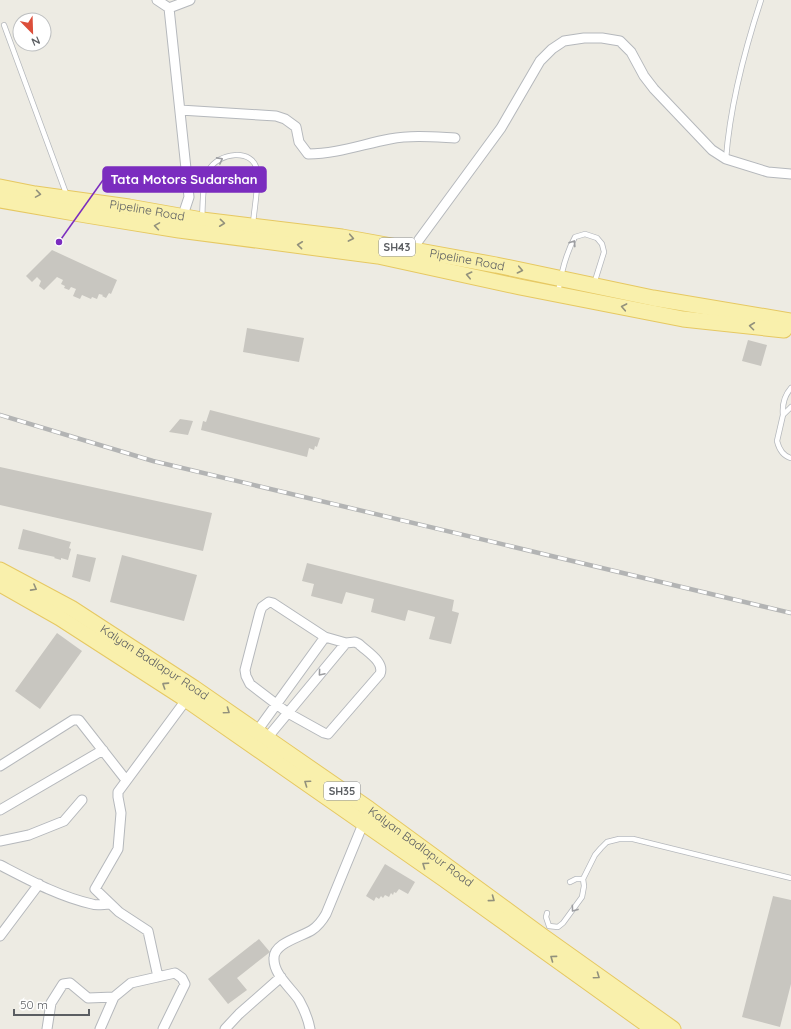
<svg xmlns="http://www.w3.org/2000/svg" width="791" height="1029" font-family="Quicksand,sans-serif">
<rect width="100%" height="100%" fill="#edebe3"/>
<!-- building -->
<path fill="#c8c6c0" d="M52 250 117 280 111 294 109 293 106 298 102 296 103 295 99 294 97 299 92 297 91 299 82 295 80 299 73 296 76 289 71 287 69 290 64 288 65 286 61 284 63 280 57 277 44 290 39 286 41 281 37 277 32 282 26 276Z
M247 328 304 338 299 362 243 352Z
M748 340 767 345 761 366 742 361Z
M210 410 320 438 317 447 315 446 314 450 309 448 307 457 201 430 203 421 206 422Z
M180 419 193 421 188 435 169 432Z
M0 467 212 513 203 551 0 505Z
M23 529 71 542 69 548 71 549 68 560 61 558V560L54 558 55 557 18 549Z
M77 554 96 558 90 582 72 577Z
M122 555 197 575 184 621 110 602Z
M307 563 454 600 452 611 459 613 451 644 429 639 435 617 408 610 405 621 371 612 374 599 346 592 342 604 311 596 314 584 302 581Z
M57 633 82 651 40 709 15 691Z
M385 864 415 882 408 894 399 889 396 893 394 892 393 895 391 893 389 897 385 895 383 898 381 896 379 899 376 897 374 901 366 896Z
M773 896 791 900V984L780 1027 742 1017Z
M259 939 270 952 237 978 247 990 228 1004 208 979Z"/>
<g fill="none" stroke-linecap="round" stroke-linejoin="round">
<!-- service casing -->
<g stroke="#b5b8bc" stroke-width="6">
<path id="service" d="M4 25 67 196
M726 159C730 105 744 52 761 0
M202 219C203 205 202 182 209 170 217 153 254 147 257 171 259 184 254 210 253 224
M558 293C561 274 566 253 575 237L585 234 597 238 602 244 604 252 594 284
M791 388C784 396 782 404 783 415L791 407
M783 415 777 441C779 449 783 456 791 458
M570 882 576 879H583
M547 913 546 917 549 926
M549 926 558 927 563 923 582 897 584 886 583 879 595 855 601 848 607 842 619 839H633L791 878"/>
</g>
<!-- minor casing -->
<g stroke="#b5b8bc" stroke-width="11">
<path id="minor" d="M157 0 169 8 189 197 181 221
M169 8 190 0
M180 110 276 116 285 119 296 127 299 142 308 154C337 154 363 144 390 139 412 135 434 137 455 138
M410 252 501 128 540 61 552 49 564 41 584 38H602L620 41 631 52 644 76 654 89 712 150 726 159 768 172 791 174
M269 602 273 603 325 637 346 643 355 642 359 644C367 652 385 662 380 674L328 734 324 733 288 713 250 684 246 676 245 670 260 612 262 607Z
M257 731 325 637
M267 738 346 643
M0 766 73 720H79L126 780
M0 810 103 750
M0 841 29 835 64 821 82 800
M0 865C29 880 60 897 92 904 97 906 104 904 110 904
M0 936 39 884
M158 977 148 931 119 912 95 889 118 849 121 813 118 797V792L189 696
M47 1029 51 1003 63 984 70 983 88 998 114 997
M100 1029 114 997 131 983 175 973 182 978 185 984 163 1029
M225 1029 239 1014 281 977
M310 1029C308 1018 304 1009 299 1000 291 988 273 974 274 958 274 943 301 937 312 930 318 926 322 921 326 914L365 819"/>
</g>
<!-- primary casing -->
<g stroke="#e6c862" stroke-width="17">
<g id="primary">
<path id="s1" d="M0 187 35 194 129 207 202 220 342 237 496 265 653 298 791 321"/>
<path d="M0 200 86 215 179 230 378 256 520 287 683 319 784 330"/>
<path id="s2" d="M0 570 71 608 194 688 369 809 541 935 673 1029"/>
<path d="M0 584 60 618 187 700 444 879 653 1029"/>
</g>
</g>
<!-- service -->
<use href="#service" stroke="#fff" stroke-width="4.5"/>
<!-- minor -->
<use href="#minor" stroke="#fff" stroke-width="9"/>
<!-- primary -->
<use href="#primary" stroke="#f9f0ac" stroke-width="15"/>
<!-- rail casing -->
<g stroke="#b3b4b4" stroke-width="4.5">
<path id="rail" d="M0 415 153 461 791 613"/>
</g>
<!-- rail -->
<use href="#rail" stroke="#fff" stroke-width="3" stroke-dasharray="9" stroke-linecap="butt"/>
</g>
<!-- one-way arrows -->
<defs><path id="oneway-chevron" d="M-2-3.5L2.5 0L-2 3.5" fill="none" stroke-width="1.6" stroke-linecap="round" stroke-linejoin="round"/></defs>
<g stroke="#9d9ea1">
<use href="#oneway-chevron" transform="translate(220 160) rotate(-28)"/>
<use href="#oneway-chevron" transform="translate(573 243) rotate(-57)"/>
<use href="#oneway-chevron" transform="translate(321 673) rotate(130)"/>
<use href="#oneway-chevron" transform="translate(574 909) rotate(126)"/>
</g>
<g stroke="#92917c">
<use href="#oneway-chevron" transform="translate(38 194) rotate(9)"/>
<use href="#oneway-chevron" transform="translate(222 223) rotate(6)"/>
<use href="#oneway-chevron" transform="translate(157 226) rotate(-171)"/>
<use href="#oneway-chevron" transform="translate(351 238) rotate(11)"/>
<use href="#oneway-chevron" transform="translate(300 245) rotate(-174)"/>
<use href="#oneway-chevron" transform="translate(520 270) rotate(12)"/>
<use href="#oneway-chevron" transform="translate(469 275) rotate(-167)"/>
<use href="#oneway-chevron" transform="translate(624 307) rotate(-169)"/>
<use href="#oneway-chevron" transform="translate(752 326) rotate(-173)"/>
<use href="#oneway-chevron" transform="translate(34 588) rotate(29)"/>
<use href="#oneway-chevron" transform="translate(165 685) rotate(-147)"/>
<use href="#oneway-chevron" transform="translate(227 711) rotate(35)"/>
<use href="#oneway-chevron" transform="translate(307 783) rotate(-145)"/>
<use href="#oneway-chevron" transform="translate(425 865) rotate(-145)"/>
<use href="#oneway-chevron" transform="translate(492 899) rotate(36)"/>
<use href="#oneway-chevron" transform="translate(553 958) rotate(-144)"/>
<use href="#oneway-chevron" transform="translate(597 976) rotate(35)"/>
</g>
<g text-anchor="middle" stroke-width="4" stroke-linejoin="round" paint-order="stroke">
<!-- shield labels -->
<g fill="#fff" stroke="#8c8e91" stroke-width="1">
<rect x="379" y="238" width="36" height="18" rx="3"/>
<rect x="324" y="782" width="36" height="18" rx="3"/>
</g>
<g font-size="11" font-weight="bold" fill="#5b5e62">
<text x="397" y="251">SH43</text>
<text x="342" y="795">SH35</text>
</g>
<!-- street labels -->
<g font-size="12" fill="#5b5e62" stroke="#fff">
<text dy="4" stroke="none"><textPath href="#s1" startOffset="149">Pipeline Road</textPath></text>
<text dy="4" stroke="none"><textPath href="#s1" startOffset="473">Pipeline Road</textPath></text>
<text dy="4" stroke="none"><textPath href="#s2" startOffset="180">Kalyan Badlapur Road</textPath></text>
<text dy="4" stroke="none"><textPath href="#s2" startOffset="504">Kalyan Badlapur Road</textPath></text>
</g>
</g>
<!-- callouts -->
<path fill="none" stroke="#7b2cbf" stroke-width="1.5" d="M59 242L103 180"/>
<circle fill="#7b2cbf" stroke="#fff" stroke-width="1.5" cx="59" cy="242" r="4"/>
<rect fill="#7b2cbf" stroke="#7b2cbf" stroke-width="1.5" x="103" y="167" width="163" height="25" rx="4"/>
<g font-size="13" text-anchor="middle" font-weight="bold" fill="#fff">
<text x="184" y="184">Tata Motors Sudarshan</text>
</g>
<!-- north arrow -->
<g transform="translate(32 32) rotate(157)"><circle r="19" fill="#ffffff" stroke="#bdbfc0"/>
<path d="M0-3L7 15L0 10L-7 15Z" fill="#dc4e3a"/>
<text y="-6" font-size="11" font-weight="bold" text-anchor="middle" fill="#5b5e62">N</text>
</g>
<!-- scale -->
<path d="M14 1009v6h75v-6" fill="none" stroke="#5b5e62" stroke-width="2"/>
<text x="20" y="1009" font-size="12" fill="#5b5e62" stroke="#ffffff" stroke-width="3" paint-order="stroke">50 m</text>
</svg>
